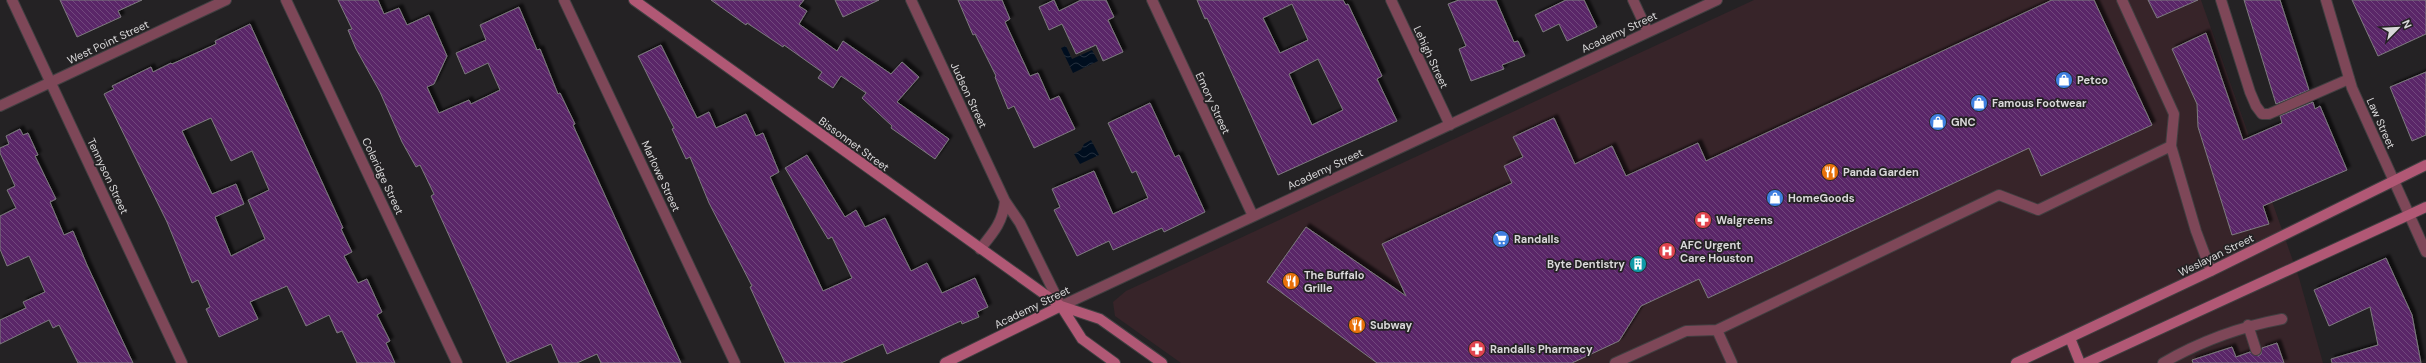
<svg xmlns="http://www.w3.org/2000/svg" width="2426" height="363" font-family="'DM Sans',sans-serif">
<defs>
<pattern id="water-waves" width="16" height="10" patternUnits="userSpaceOnUse"><rect width="16" height="10" fill="#000e1f"/><path d="M0 5q4-4 8 0t8 0" fill="none" stroke="#25303f"/></pattern>
<pattern id="building-back-hatch" width="6" height="6" patternUnits="userSpaceOnUse"><rect width="6" height="6" fill="#5a2868"/><path d="M-1 5l2 2M0 0l6 6M5-1l2 2" fill="none" stroke="#71467d"/></pattern>
<filter id="shadow"><feDropShadow dx="3.5" dy="-3.5" stdDeviation="1" flood-color="#0009"/></filter>
</defs>
<rect width="100%" height="100%" fill="#242224"/>
<!-- commercial -->
<path fill="#372429" d="M1754 0H2201L2299 278 2323 363H1181L1115 316 1113 302 1126 291Z"/>
<!-- water -->
<path fill="url(#water-waves)" d="M1066 46 1072 59 1092 50 1098 61 1073 73 1061 48Z
M1091 140 1099 155 1080 164 1074 154 1081 150 1084 144Z"/>
<!-- building -->
<path fill="url(#building-back-hatch)" stroke="#7d7b7e" fill-rule="evenodd" filter="url(#shadow)" d="M60 0H142L118 11 121 17 77 37Z
M338 0H378L384 14 399 8 407 25 429 15 447 56 434 84 427 87 439 113 469 100 471 104 500 90 488 63 465 74 456 53 486 40 480 25 519 7 537 50 540 49 558 94 560 93 575 124 573 125 681 363H601L597 354 577 363H559L551 344 507 363 431 196 434 194 420 165 416 167 402 142 380 92 356 49 348 30 352 29Z
M711 0H804L799 6 807 11 799 24 837 51 843 41 891 74 902 62 919 77 897 102 949 139 935 159 891 128 892 126 862 98 866 93 841 76 833 88 818 78 822 72 784 45 783 47 747 23 746 25Z
M835 0H879L843 17Z
M958 0H1002L1010 19 1005 22 1030 76 1038 73 1050 100 1059 96 1075 129 1034 148 1014 106 1008 109 995 77 996 76 975 34 973 35Z
M1054 0 1059 11 1081 0H1106L1114 17 1108 20 1123 52 1103 61 1096 45 1076 54 1062 24 1049 30 1039 7Z
M1197 0H1343L1346 5 1348 4 1382 76 1377 79 1397 121 1278 175 1207 18 1205 19ZM1292 4 1308 40 1280 53 1263 18ZM1318 59 1343 110 1312 125 1289 74Z
M1459 0H1496L1514 42 1518 41 1525 56 1502 65 1504 69 1471 81 1459 49 1466 46 1448 4Z
M1566 0H1584L1597 27 1567 41 1559 24 1543 32 1535 15Z
M2052 0H2094L2152 125 2041 176 2029 148 1708 298 1699 279 1641 306 1619 341 1572 363H1377L1267 282 1306 227 1406 296 1382 244 1512 183 1504 166 1523 157 1513 137 1554 118 1575 164 1612 146 1626 176 1698 143 1706 161Z
M2148 0H2198L2157 18Z
M2244 0H2280L2309 90 2276 104Z
M2352 0H2426V34L2378 56Z
M250 24 343 228 341 229 352 252 344 256 358 283 367 279 382 312 377 315 390 341 386 343 395 363H357L342 331 337 333 329 315 306 326 287 286 250 302 258 319 219 337 206 309 210 307 198 280 192 283 167 222 104 94 114 89 112 86 151 67 153 72 171 63 172 64 216 44 215 41ZM211 118 231 161 252 151 269 190 248 200 265 239 231 256 215 217 244 204 236 184 212 194 182 131Z
M2206 33 2243 140 2282 123 2280 116 2313 102 2315 109 2320 106 2347 170 2263 206 2269 224 2232 235 2198 127 2197 104 2172 49Z
M661 45 697 118 709 112 716 128 746 114 756 136 763 133 779 172 770 177 823 291 852 278 832 237 828 239 785 168 807 155 845 217 856 210 865 227 885 218 911 271 927 263 942 293 975 278 988 307 977 312 979 317 962 324 961 321 887 354 883 344 841 363H785L750 287 752 286 709 203 690 157 686 159 672 129 674 128 638 56Z
M2426 72V135L2412 141 2390 87Z
M1150 103 1175 157 1179 155 1205 212 1164 232 1162 228 1113 250 1109 241 1077 256 1054 210 1060 207 1052 189 1094 171 1113 214 1148 198 1136 171 1132 173 1108 123Z
M20 129 23 135 28 133 38 155 35 156 56 199 50 202 64 235 73 231 87 265 133 363H78L59 325 53 328 49 320 0 344V320L26 308 23 302 45 292 29 256 7 266 0 249V216L16 208 7 190 15 186 0 153V148L9 144 6 136Z
M2386 258 2412 315 2421 363H2332L2331 359 2378 345 2370 307 2329 326 2314 290Z
M2277 343 2284 363H2193L2192 360 2232 347 2236 357 2250 352 2258 356 2261 354 2262 348Z"/>
<g fill="none" stroke-linecap="round" stroke-linejoin="round">
<!-- lane casing -->
<g stroke="#413f41" stroke-width="12">
<path id="lane" d="M2122 0 2174 114 2171 146 2196 231 2211 271
M2221 0 2250 92 2256 106 2262 114H2269L2349 79
M2248 325 2256 350
M1717 330 1732 363
M1615 363 1686 331 1717 330 1999 195 2038 210 2171 146
M2163 363C2201 341 2239 327 2282 319"/>
</g>
<!-- street casing -->
<g stroke="#413f41" stroke-width="12">
<path id="street" d="M12 0 182 363
M286 0 457 363
M564 0 735 363
M911 0 1005 201 1020 223 1061 306 1717 0
M1152 0 1253 216
M1391 0 1450 125
M1633 0 1648 32
M2326 0 2352 88 2426 252
M0 106 226 0
M980 249C993 233 1003 222 1005 201"/>
</g>
<!-- secondary casing -->
<g stroke="#413f41" stroke-width="12">
<path id="secondary" d="M634 0 1061 306 1100 319 1162 363
M1061 306 1082 339 1115 363
M2070 338 2080 363
M945 363 1061 306
M2016 363 2211 271 2426 165
M2086 363 2426 207"/>
</g>
<!-- lane -->
<use href="#lane" stroke="#7e4758" stroke-width="10"/>
<!-- street -->
<use href="#street" stroke="#7e4758" stroke-width="10"/>
<!-- secondary -->
<use href="#secondary" stroke="#b15875" stroke-width="10"/>
</g>
<!-- icons -->
<defs>
<g id="shop-disc" transform="scale(0.9)"><circle r="9.5" fill="#3f7fe0" stroke="#242224"/><path d="M-5-2.5h2.3a2.7 3.5 0 0 1 5.4 0H5L5.5 6h-11ZM-1.5-2.5h3a1.5 2.3 0 0 0-3 0Z" fill="#fff"/></g>
<g id="restaurant-disc" transform="scale(0.9)"><circle r="9.5" fill="#e8710a" stroke="#242224"/><path d="M-5-6h1v4h1v-4h1v4h1v-4h1v5L-1.5 .5V6h-2V.5L-5-1ZM5-6V6H3V1.5H1.5Q1.5-4 5-6Z" fill="#fff"/></g>
<g id="pharmacy-disc" transform="scale(0.9)"><circle r="9.5" fill="#e0444e" stroke="#242224"/><path d="M-2-6h4v4h4v4h-4v4h-4v-4h-4v-4h4Z" fill="#fff"/></g>
<g id="supermarket-disc" transform="scale(0.9)"><circle r="9.5" fill="#3f7fe0" stroke="#242224"/><path d="M-6-5.5h2.5l.6 2H6L4.5 2H-2.5L-4.4-4H-6ZM-1.5 3.2a1.3 1.3 0 1 0 .1 0ZM3 3.2a1.3 1.3 0 1 0 .1 0Z" fill="#fff"/></g>
<g id="hospital-disc" transform="scale(0.9)"><circle r="9.5" fill="#e0444e" stroke="#242224"/><path d="M-5-5h3v3.5h4V-5h3V5h-3V1.5h-4V5h-3Z" fill="#fff"/></g>
<g id="building-disc" transform="scale(0.9)"><circle r="9.5" fill="#0f9aa8" stroke="#242224"/><path d="M-4-6H4V6H1V3H-1V6H-4ZM-2.5-4.3h1.7v1.8h-1.7ZM.8-4.3h1.7v1.8H.8ZM-2.5-1h1.7V.8h-1.7ZM.8-1h1.7V.8H.8Z" fill="#fff"/></g>
</defs>
<g fill-rule="evenodd">
<use href="#shop-disc" x="2064" y="80"/>
<use href="#shop-disc" x="1979" y="103"/>
<use href="#shop-disc" x="1938" y="122"/>
<use href="#restaurant-disc" x="1830" y="172"/>
<use href="#shop-disc" x="1775" y="198"/>
<use href="#pharmacy-disc" x="1703" y="220"/>
<use href="#supermarket-disc" x="1501" y="239"/>
<use href="#hospital-disc" x="1667" y="251"/>
<use href="#building-disc" x="1638" y="264"/>
<use href="#restaurant-disc" x="1291" y="281"/>
<use href="#restaurant-disc" x="1357" y="325"/>
<use href="#pharmacy-disc" x="1477" y="349"/>
</g>
<g text-anchor="middle" stroke-width="3.5" stroke-linejoin="round" paint-order="stroke">
<!-- street labels -->
<g font-size="11" fill="#d9d8d9" stroke="#242224">
<text transform="translate(1619 32) rotate(-25)" y="4">Academy Street</text>
<text transform="translate(108 42) rotate(-25)" y="4">West Point Street</text>
<text transform="translate(1431 57) rotate(65)" y="4">Lehigh Street</text>
<text transform="translate(969 95) rotate(65)" y="4">Judson Street</text>
<text transform="translate(1213 103) rotate(65)" y="4">Emory Street</text>
<text transform="translate(2381 123) rotate(66)" y="4">Law Street</text>
<text transform="translate(854 144) rotate(36)" y="4">Bissonnet Street</text>
<text transform="translate(1325 169) rotate(-25)" y="4">Academy Street</text>
<text transform="translate(108 176) rotate(65)" y="4">Tennyson Street</text>
<text transform="translate(383 176) rotate(65)" y="4">Coleridge Street</text>
<text transform="translate(661 176) rotate(65)" y="4">Marlowe Street</text>
<text transform="translate(2216 255) rotate(-26)" y="4">Weslayan Street</text>
<text transform="translate(1032 307) rotate(-26)" y="4">Academy Street</text>
</g>
<!-- poi labels -->
<g font-size="11" font-weight="bold" fill="#d9d8d9" stroke="#242224" text-anchor="start">
<text x="2077" y="84">Petco</text>
<text x="1992" y="107">Famous Footwear</text>
<text x="1951" y="126">GNC</text>
<text x="1843" y="176">Panda Garden</text>
<text x="1788" y="202">HomeGoods</text>
<text x="1716" y="224">Walgreens</text>
<text x="1514" y="243">Randalls</text>
<text x="1680" y="249">AFC Urgent<tspan x="1680" dy="13">Care Houston</tspan></text>
<text x="1625" y="268" text-anchor="end">Byte Dentistry</text>
<text x="1304" y="279">The Buffalo<tspan x="1304" dy="13">Grille</tspan></text>
<text x="1370" y="329">Subway</text>
<text x="1490" y="353">Randalls Pharmacy</text>
</g>
</g>
<!-- north arrow -->
<g transform="translate(2398 28) rotate(66)" stroke="#242224" stroke-width="3" paint-order="stroke">
<path d="M0-3L7 15L0 10L-7 15Z" fill="#d9d8d9"/>
<text y="-6" font-size="11" font-weight="bold" text-anchor="middle" fill="#d9d8d9">N</text>
</g>
</svg>
